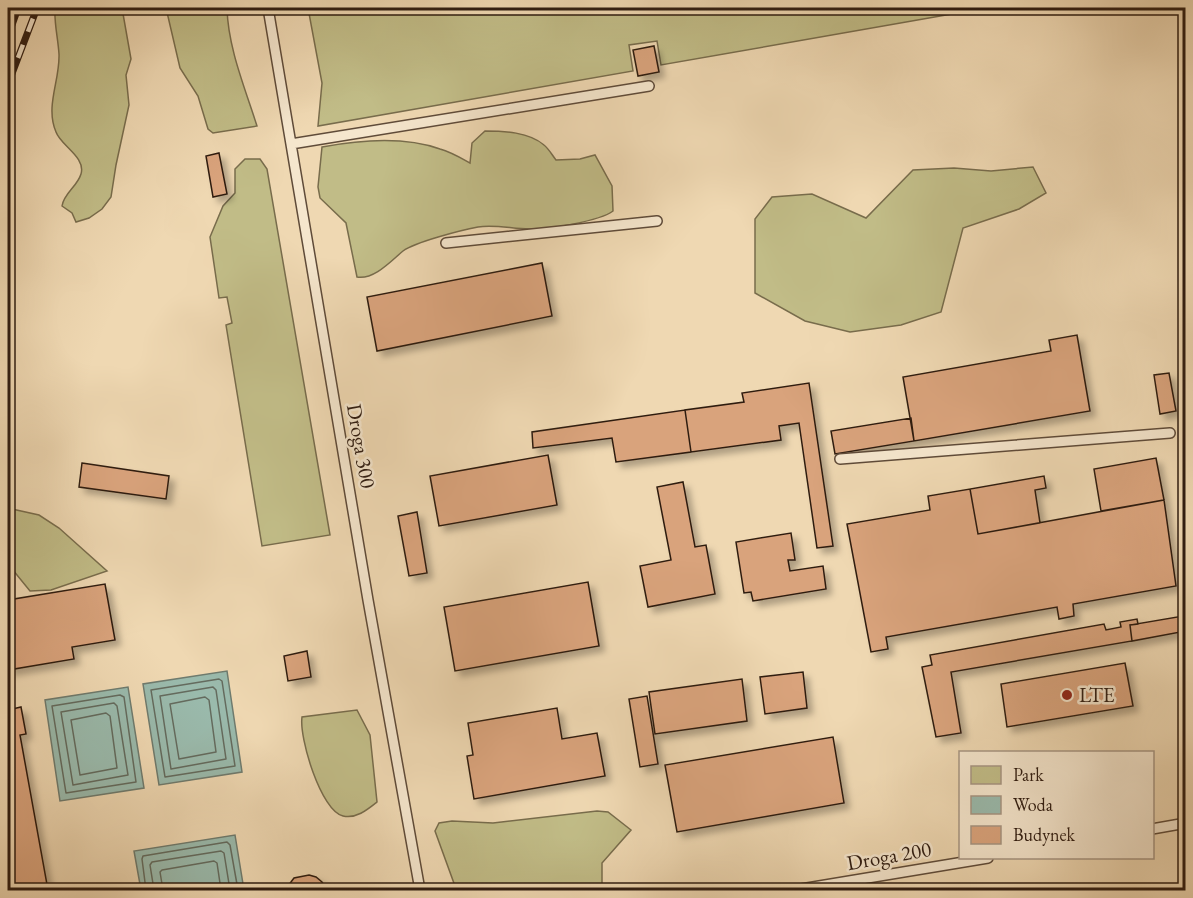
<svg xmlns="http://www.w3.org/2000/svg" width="1193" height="898" font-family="'EB Garamond',serif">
<defs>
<filter id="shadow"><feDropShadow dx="5.5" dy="5.5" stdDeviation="3" flood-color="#0004"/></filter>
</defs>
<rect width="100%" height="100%" fill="#efd8b2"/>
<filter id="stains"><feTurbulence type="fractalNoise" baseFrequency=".00333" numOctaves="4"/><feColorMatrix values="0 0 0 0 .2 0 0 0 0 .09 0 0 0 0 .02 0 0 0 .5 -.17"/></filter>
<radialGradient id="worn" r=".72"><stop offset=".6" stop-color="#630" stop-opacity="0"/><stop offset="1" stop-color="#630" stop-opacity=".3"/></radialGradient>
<!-- green -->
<path fill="#c1bc87" stroke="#786c4c" stroke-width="1.5" d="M55 8H122L131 59 126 75 129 105 116 165 111 197 102 209 89 218 76 222 72 213 62 206C64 193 77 187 81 174 86 157 61 146 56 132 45 106 60 81 59 54 58 38 54 23 55 8Z
M166 8H227C228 48 245 88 257 126L213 133 208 129 198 96 180 68Z
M308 8H986L661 65 657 41 629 45 633 71 318 126 322 83Z
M485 131C504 131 529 132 544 145 549 149 552 155 556 160L580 159 595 155 612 186 613 211C600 221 546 230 529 229 513 229 494 224 478 227 462 230 415 242 403 251 391 261 374 280 357 277L346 223 320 198 318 187 322 147C359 140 404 136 440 149 451 152 461 158 470 163L472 143Z
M245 159H260L267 169 330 535 262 546 226 325 232 323 227 297 219 298 210 237 223 206 235 193V169Z
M1033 167 1046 193 1019 209 963 228 941 312 901 325 850 332 805 321 755 293V219L772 197 812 194 866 218 913 170 954 168 991 171Z
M12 509 39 515 59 528 107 571 51 590 30 591 8 564V510Z
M357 710 370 735 377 802C367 810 356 819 343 816 321 811 299 738 302 717Z
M597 811 608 812 631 830 602 863V890H459L455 886 435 831 439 823 452 821 493 823Z"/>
<!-- water -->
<path fill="#9abaac" stroke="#6f7b6e" stroke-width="1.5" d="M227 671 242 772 159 785 143 684Z
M128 687 144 788 60 801 45 700Z
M235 835 244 890H141L134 851Z"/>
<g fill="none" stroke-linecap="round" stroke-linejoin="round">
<!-- shore -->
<path stroke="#646b5e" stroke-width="1.5" d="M219 679 222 681 235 766 165 777 151 690Z
M213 687 216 690 226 759 171 769 160 696Z
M120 695 124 697 136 782 66 793 52 706Z
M205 697 209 700 216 752 179 759 170 704Z
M114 703 117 706 128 775 73 785 61 712Z
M106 713 110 716 117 768 80 775 71 720Z
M146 890 142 859 143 856 227 842 230 845 238 890
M154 890 150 865 152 862 221 851 224 853 230 890
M163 890 160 872 162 870 214 861 217 863 221 890"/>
</g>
<!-- building -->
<path fill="#d9a37c" stroke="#2f1c11" stroke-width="1.5" filter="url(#shadow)" d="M654 46 659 72 638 76 633 50Z
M219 153 227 194 213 197 206 156Z
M542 263 552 316 377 351 367 297Z
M1077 335 1090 411 914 441 903 377 1051 351 1049 340Z
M1169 373 1176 411 1160 414 1154 375Z
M809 383 833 546 817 548 799 423 779 426 781 440 691 452 685 410 744 402 742 393Z
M685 410 691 452 616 462 612 438 533 448 532 432Z
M911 418 914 441 835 454 831 431Z
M548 455 557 505 439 526 430 476Z
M1156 458 1164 500 1101 511 1094 469Z
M82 463 169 476 166 499 79 487Z
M1044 476 1046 488 1035 490 1040 523 978 534 970 489Z
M683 482 695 547 706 545 715 594 648 607 640 566 671 560 657 487Z
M970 489 978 534 1164 500 1176 586 1073 604 1074 616 1059 619 1057 607 886 637 888 649 871 652 847 524 930 510 928 496Z
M417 512 427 573 409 576 398 516Z
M791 533 795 560H788L790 571 823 566 826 589 753 601 751 592 744 593 736 542Z
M588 582 599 646 455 671 444 607Z
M105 584 115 640 72 647 74 659 8 670V600Z
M1183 616 1186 631 1132 641 1130 625Z
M1137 619 1138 624 1130 625 1132 641 951 672 961 733 936 737 922 667 932 665 930 655 1104 624 1106 630 1121 627 1120 622Z
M307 651 311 677 288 681 284 656Z
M1125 663 1133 706 1007 727 1001 684Z
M803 672 807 708 765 714 760 677Z
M742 679 747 721 655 734 649 692Z
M647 696 658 764 640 767 629 699Z
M21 707 26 734 20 735 48 890H8V710Z
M557 708 562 739 597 733 605 776 474 799 467 756 473 755 468 723Z
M833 737 844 803 677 832 665 765Z
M309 875 316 877 322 882 327 890H285L294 878Z"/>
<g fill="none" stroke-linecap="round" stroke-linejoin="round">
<!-- service casing -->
<g stroke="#5f4b39" stroke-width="12">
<path id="service" d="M268 8 368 600 420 890
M291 144 649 86
M446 243 657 221
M840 459 1170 433
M1152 829 1186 823
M795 890 988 858"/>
</g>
<!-- service -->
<use href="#service" stroke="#f5e6cd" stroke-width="9"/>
<!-- rail casing -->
<g stroke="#2f1c11" stroke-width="7">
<path id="rail" d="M8 36 18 8
M8 84 37 8"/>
</g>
<!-- rail -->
<use href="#rail" stroke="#f5e6cd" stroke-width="4.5" stroke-dasharray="14" stroke-linecap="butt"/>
</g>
<!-- markers -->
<circle fill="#8f2418" stroke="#f5e6cd" stroke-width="2" cx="1067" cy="695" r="6"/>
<g text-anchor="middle" stroke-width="5" stroke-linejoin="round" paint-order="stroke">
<!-- street labels -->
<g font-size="21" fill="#2f1c11" stroke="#f5e6cd">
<text transform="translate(361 446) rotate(80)" y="7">Droga 300</text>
<text transform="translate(889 856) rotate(-10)" y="7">Droga 200</text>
</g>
<!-- poi labels -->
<g font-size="21" fill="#2f1c11" stroke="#f5e6cd" text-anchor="start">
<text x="1079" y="702">LTE</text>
</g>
</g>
<!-- margin -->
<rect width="1193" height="898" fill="none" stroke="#efd8b2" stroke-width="30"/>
<rect x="9" y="9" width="1175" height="880" fill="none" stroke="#2f1c11" stroke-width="3"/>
<rect x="15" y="15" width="1163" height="868" fill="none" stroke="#2f1c11" stroke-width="1.5"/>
<!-- legend -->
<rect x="959" y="751" width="195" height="108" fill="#f5e6cd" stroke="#a69582" stroke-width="1.5"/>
<rect x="971" y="766" width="30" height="18" fill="#c1bc87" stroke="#a69582" stroke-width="1.5"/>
<text x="1013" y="781" font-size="18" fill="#2f1c11">Park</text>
<rect x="971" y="796" width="30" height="18" fill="#9abaac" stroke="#a69582" stroke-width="1.5"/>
<text x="1013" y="811" font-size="18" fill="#2f1c11">Woda</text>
<rect x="971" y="826" width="30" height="18" fill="#d9a37c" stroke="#a69582" stroke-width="1.5"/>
<text x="1013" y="841" font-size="18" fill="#2f1c11">Budynek</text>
<rect width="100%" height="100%" filter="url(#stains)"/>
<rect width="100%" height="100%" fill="url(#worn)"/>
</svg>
